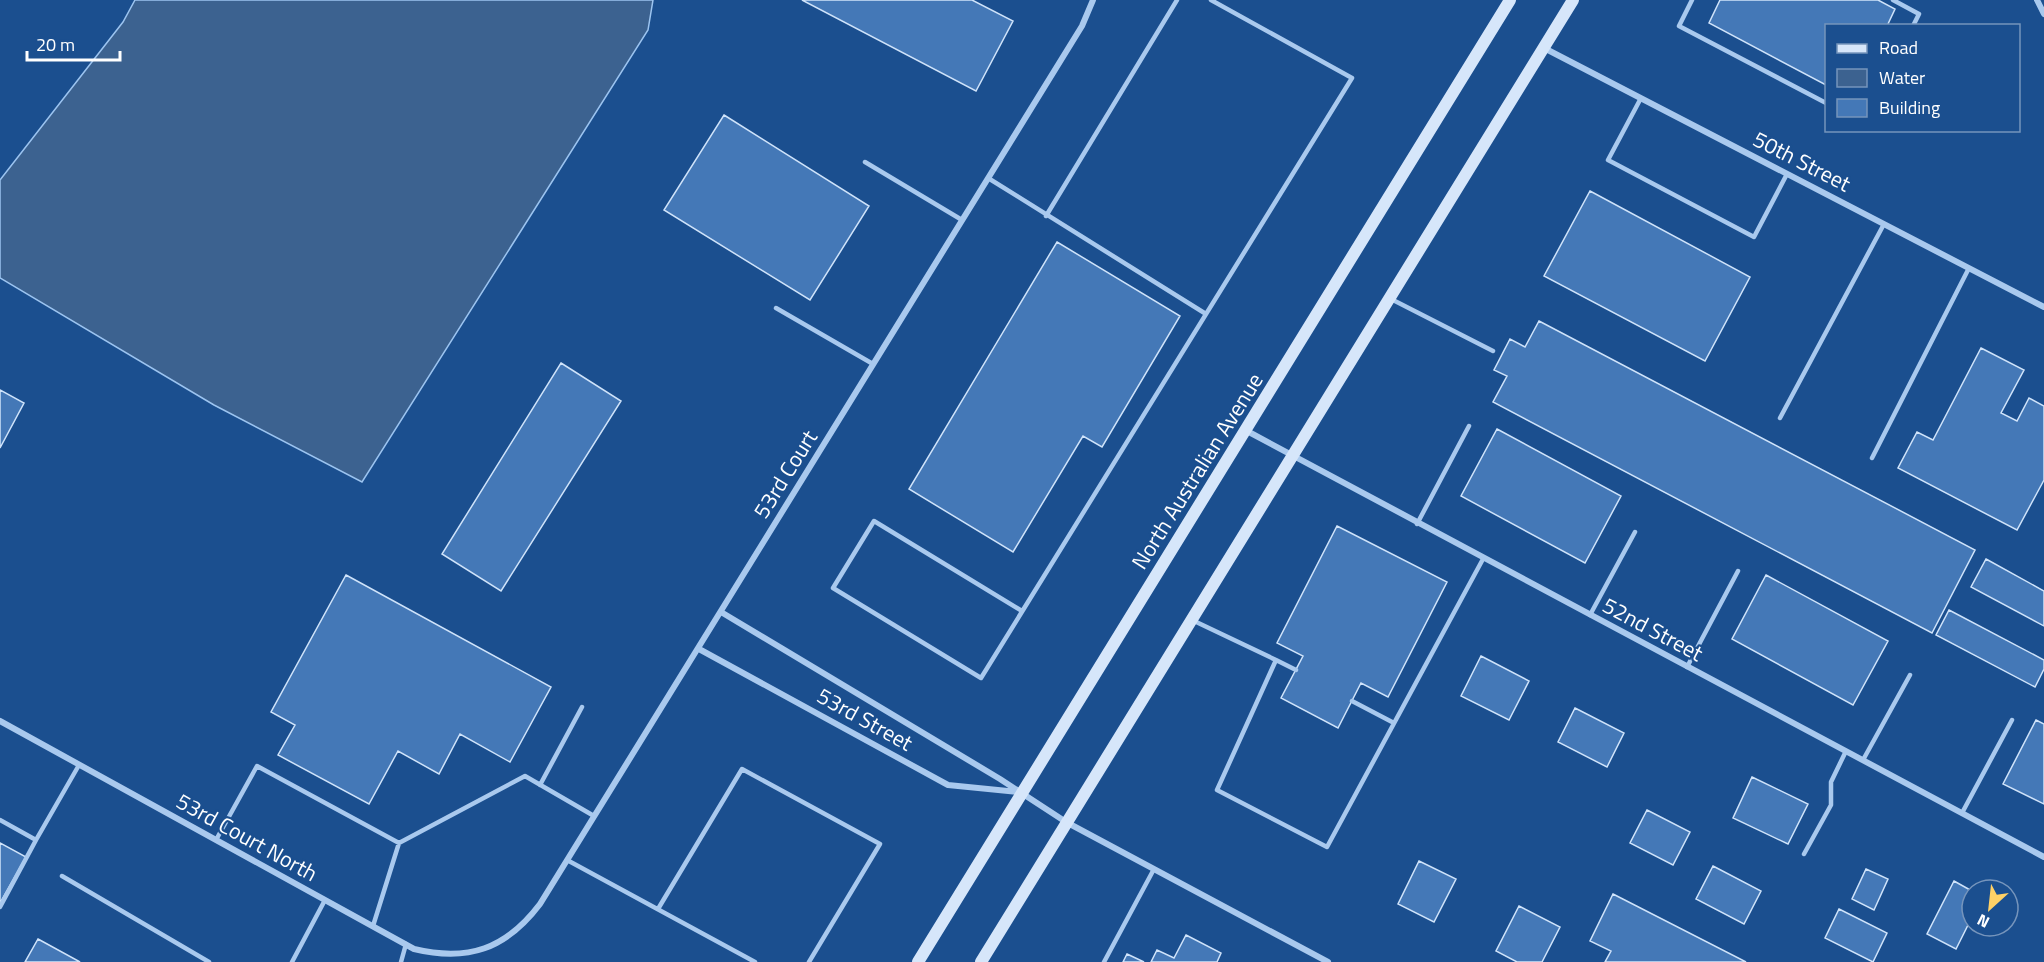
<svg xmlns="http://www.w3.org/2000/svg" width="2044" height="962" font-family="'Titillium Web',sans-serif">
<rect width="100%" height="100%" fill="#1b4f8f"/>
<!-- water -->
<path fill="#3c6290" stroke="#9cc4f0" stroke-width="1.5" d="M135 0H653L648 30 362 482 214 405 0 278V180L123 22Z"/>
<!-- building -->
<path fill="#4478b7" stroke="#cfe3fa" stroke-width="1.5" d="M802 0H972L1013 21 976 91Z
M1720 0H1878L1895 9 1887 26H1826V85L1709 23Z
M724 115 869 206 810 300 664 210Z
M1590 191 1750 277 1705 361 1544 276Z
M1057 242 1180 316 1102 447 1083 436 1013 552 909 489Z
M1539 321 1975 550 1932 633 1493 402 1507 376 1494 370 1510 339 1525 347Z
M1981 348 2024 370 2001 413 2017 421 2029 398 2044 406V480L2017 530 1898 468 1917 432 1933 440Z
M561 363 621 401 501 591 442 554Z
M0 390 24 403 0 448Z
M1497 429 1621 496 1585 563 1461 496Z
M1337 526 1447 582 1388 697 1361 683 1338 728 1281 698 1303 656 1277 643Z
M1986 559 2044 591V626L1971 587Z
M346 575 551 687 510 762 460 734 439 774 398 751 369 804 278 755 295 725 271 712Z
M1766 575 1888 641 1853 705 1732 639Z
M1949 610 2044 660V669L2035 687 1936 635Z
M1481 656 1529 681 1509 720 1461 696Z
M1575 708 1624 733 1607 767 1558 742Z
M2036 720 2044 724V804L2003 784Z
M1752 777 1808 804 1788 844 1733 818Z
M1647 810 1690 832 1673 865 1630 843Z
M0 843 26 857 0 903Z
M1419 861 1456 879 1434 922 1398 904Z
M1713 866 1761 891 1744 924 1696 899Z
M1866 869 1888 879 1874 910 1852 899Z
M1954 881 1972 891V917L1956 949 1927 934Z
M1613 894 1746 962H1605L1611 951 1590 941Z
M1519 906 1560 927 1542 962H1517L1496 951Z
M1839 909 1887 933 1873 962 1825 938Z
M1186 935 1221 953 1217 962H1151L1157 950 1174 958Z
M38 939 80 962H25Z
M1127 954 1144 962H1123Z"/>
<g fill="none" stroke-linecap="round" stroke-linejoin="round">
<!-- service -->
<path stroke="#a9c9ee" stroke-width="4.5" d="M1692 0 1679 26 1826 103
M1893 0 1919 14 1913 26
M1641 98 1608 160 1754 237 1787 174
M865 162 962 220
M988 178 1206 314
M1046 216 1177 0
M1391 299 1493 351
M776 308 873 364
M1780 418 1884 224
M1872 458 1969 268
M1417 524 1469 426
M1022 611 874 521 833 588 981 678 1352 78 1211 0
M1590 615 1635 532
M1192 620 1276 660 1217 790 1327 847 1483 559
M1276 660 1296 670
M1687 667 1738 571
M1352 701 1394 723
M1863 760 1910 675
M540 785 582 707
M1962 813 2012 720
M0 820 36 840 79 765
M216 840 257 766 399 843
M1804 854 1831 805V782L1846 751
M567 860 755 962
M62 876 209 962
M0 907 36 840
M658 909 742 769 880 844 809 962
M373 926 399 843 525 776 594 816
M292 962 325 900
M401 962 406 944
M1104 962 1154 869"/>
<!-- minor -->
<path stroke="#a9c9ee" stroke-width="6" d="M2037 0 2044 14
M1544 48 2044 307
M1247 431 2044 857
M721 612 1000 779 1066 822 1328 962
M699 649 948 785 1019 792
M0 721 414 949C468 962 506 949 540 904L1082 26 1093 0"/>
<!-- secondary -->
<path stroke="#d6e6fa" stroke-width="12" d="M918 962 1510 0
M981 962 1573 0"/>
</g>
<g text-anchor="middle" stroke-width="4.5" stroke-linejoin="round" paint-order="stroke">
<!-- street labels -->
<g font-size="22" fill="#fff" stroke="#1b4f8f">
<text transform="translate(1802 161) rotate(27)" y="8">50th Street</text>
<text transform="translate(1197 471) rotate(-58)" y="8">North Australian Avenue</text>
<text transform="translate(785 474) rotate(-58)" y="8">53rd Court</text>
<text transform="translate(1653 629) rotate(28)" y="8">52nd Street</text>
<text transform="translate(865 719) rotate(29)" y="8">53rd Street</text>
<text transform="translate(247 837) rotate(29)" y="8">53rd Court North</text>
</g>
</g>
<!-- legend -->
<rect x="1825" y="24" width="195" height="108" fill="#1b4f8f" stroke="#7695bc" stroke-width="1.5"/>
<rect x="1837" y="44" width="30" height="9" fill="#d6e6fa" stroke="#7695bc" stroke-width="1.5"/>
<text x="1879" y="54" font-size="18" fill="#ffffff">Road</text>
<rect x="1837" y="69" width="30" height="18" fill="#3c6290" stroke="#7695bc" stroke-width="1.5"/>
<text x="1879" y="84" font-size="18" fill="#ffffff">Water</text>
<rect x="1837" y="99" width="30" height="18" fill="#4478b7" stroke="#7695bc" stroke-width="1.5"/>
<text x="1879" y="114" font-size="18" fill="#ffffff">Building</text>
<!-- north arrow -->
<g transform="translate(1990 908) rotate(207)"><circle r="28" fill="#1b4f8f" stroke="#7695bc" stroke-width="1.5"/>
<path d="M0-4.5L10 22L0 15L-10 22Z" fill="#ffd166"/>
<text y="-9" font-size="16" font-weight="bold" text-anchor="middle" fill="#ffffff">N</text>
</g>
<!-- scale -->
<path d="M27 51v9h93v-9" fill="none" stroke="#ffffff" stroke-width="3"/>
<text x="36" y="51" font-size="18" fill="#ffffff" stroke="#1b4f8f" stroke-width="4.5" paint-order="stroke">20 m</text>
</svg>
